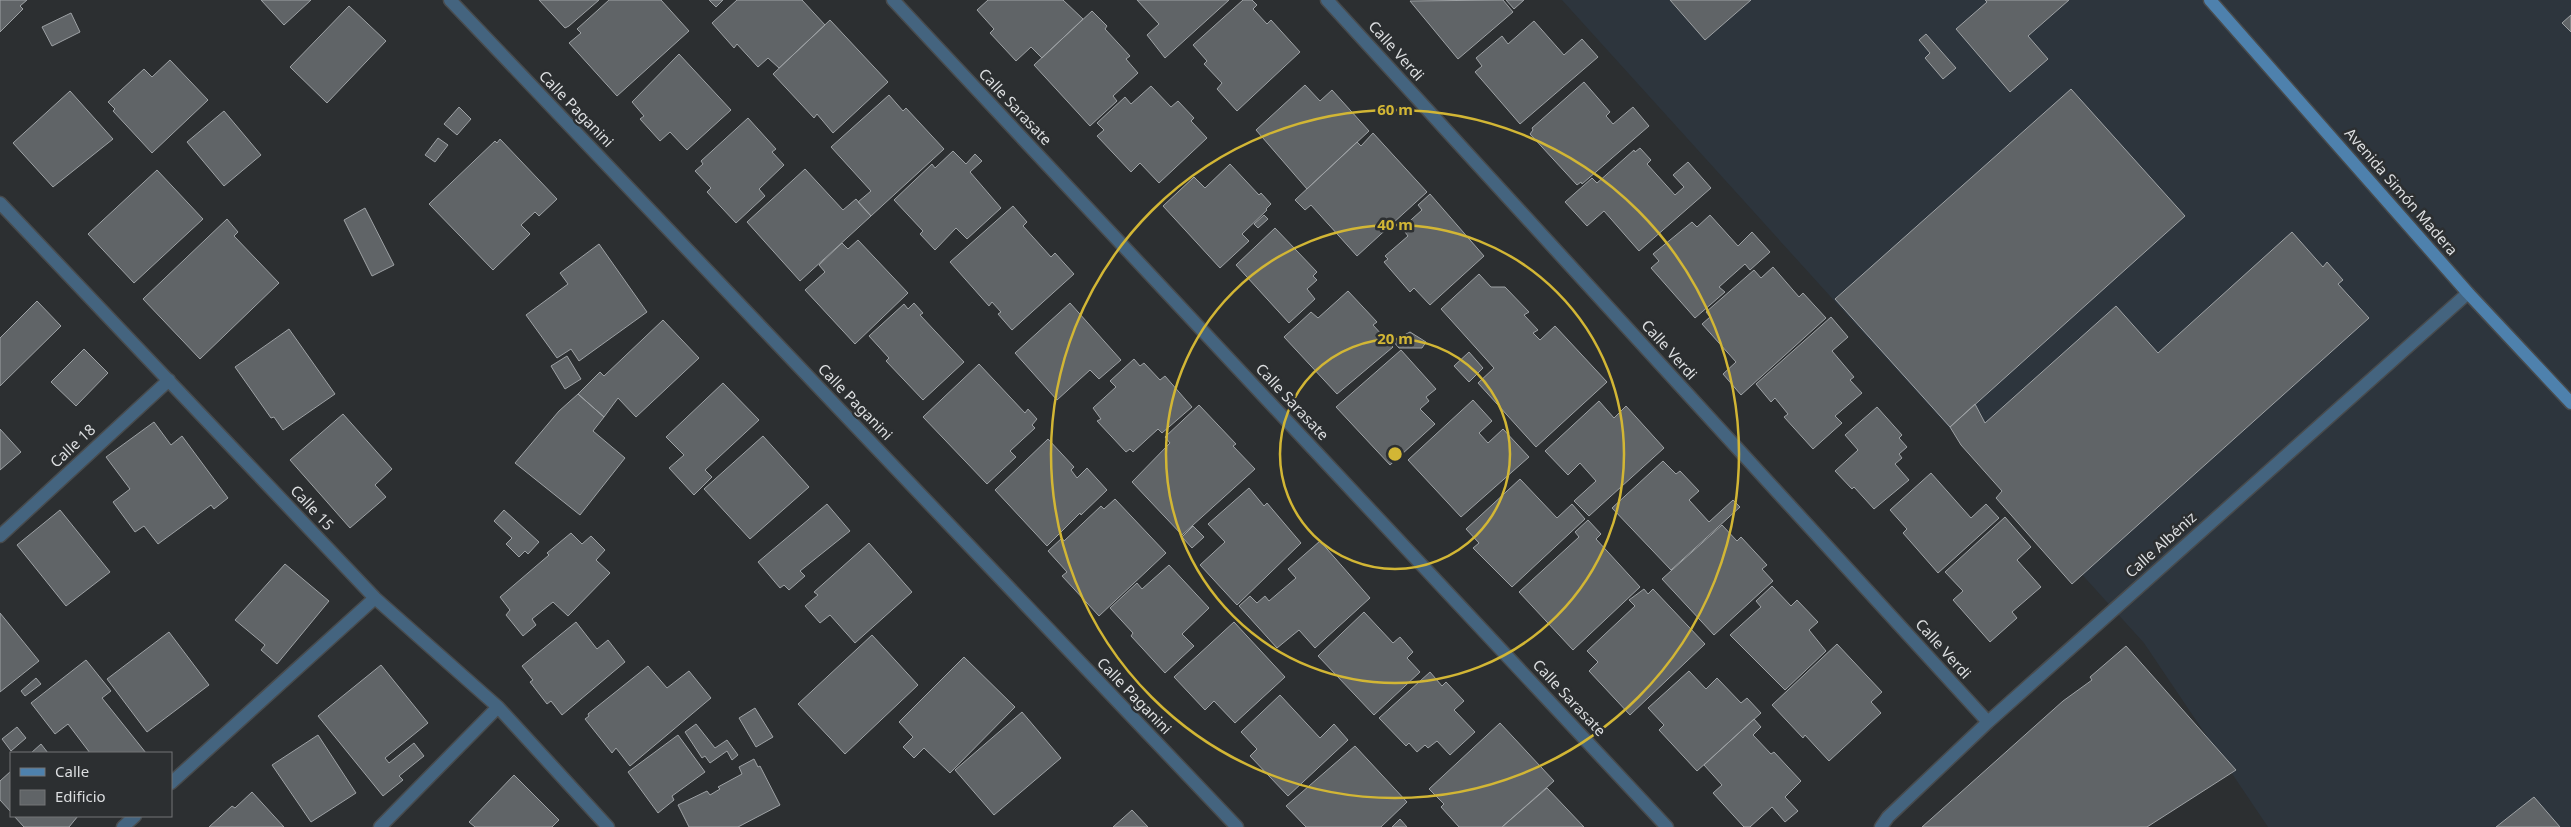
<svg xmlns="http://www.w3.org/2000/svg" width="2571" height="827" font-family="'Noto Sans',sans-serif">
<rect width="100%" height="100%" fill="#2c2f31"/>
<!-- built -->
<path fill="#2d353d" d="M1562 0H2571V827H2268L2144 643Z"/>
<!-- building -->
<path fill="#606467" stroke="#9ea2a5" d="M0 0H27L20 6 23 9 0 32Z
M261 0H311L284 25Z
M539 0H599L569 26 565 28Z
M609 0H661L689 31 617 96 569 43 581 33 577 29Z
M709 0H723L716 7Z
M737 0H802L825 25 779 68 768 58 758 67 737 44 734 48 712 23Z
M988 0H1063L1083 19 1042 58 1031 47 1016 61 990 33 994 29 977 10Z
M1137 0H1229L1165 58 1147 35 1159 24Z
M1243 0H1252L1257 5 1253 9 1267 24 1271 20 1300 52 1237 111 1217 89 1222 83 1204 64 1207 61 1193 45Z
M1503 0 1513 12 1458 59 1410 1Z
M1506 0H1524L1514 9Z
M1670 0H1751L1705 40Z
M1985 0H2069L2028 36 2048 59 2010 92 1956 29 1987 2Z
M349 6 386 41 327 103 290 67Z
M1092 11 1107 26 1105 29 1130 56 1126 59 1138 73 1113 96 1117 101 1090 126 1034 65Z
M71 13 80 32 52 46 42 27Z
M2571 15V32L2562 23Z
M830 20 888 82 833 133 817 114 814 118 773 74Z
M1534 21 1564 55 1582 39 1598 57 1520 124 1475 72 1482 66 1476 58 1502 36 1508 44Z
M1926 34 1956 68 1943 79 1925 58 1930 53 1919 40Z
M679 54 731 110 687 150 670 132 660 141 640 119 644 116 632 102Z
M170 60 208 100 152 153 113 111 115 109 108 102 144 69 152 77Z
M1584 82 1610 112 1606 116 1613 124 1633 107 1649 126 1582 184 1581 182 1577 185 1530 134 1533 130 1532 128Z
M1305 85 1320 101 1332 90 1369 131 1307 189 1256 130Z
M1151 86 1171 107 1178 101 1194 118 1191 121 1207 138 1159 183 1140 163 1131 172 1097 136 1104 130 1097 123 1125 97 1131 104Z
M2071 89 2185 216 1950 427 1835 299Z
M70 91 113 139 53 187 13 143Z
M889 95 903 111 906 108 944 149 871 216 858 202 871 191 831 147Z
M459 107 471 119 457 135 444 124Z
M224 111 261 155 224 186 187 142Z
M748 118 776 149 772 152 784 165 759 189 765 196 736 223 707 192 711 188 695 171 703 164 701 161Z
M1373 133 1427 192 1357 256 1311 205 1305 210 1295 200 1357 142 1361 146Z
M438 138 448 145 435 162 425 155Z
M500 139 557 199 539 216 535 212 521 225 530 234 493 270 429 204 495 141 497 143Z
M1640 148 1651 160 1647 164 1675 195 1684 187 1673 175 1688 162 1711 188 1639 251 1604 211 1587 226 1565 202 1592 178 1597 183 1634 150 1635 152Z
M953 151 966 164 975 154 982 161 970 172 1001 208 967 239 956 228 935 250 920 234 923 231 894 200 932 164 935 168Z
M1230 164 1259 195 1261 193 1271 204 1266 209 1267 210 1242 234 1249 241 1220 268 1163 206 1194 177 1205 188Z
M805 169 843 210 856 199 871 216 800 281 747 222Z
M157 170 203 219 134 283 88 234Z
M1430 194 1484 256 1430 305 1414 288 1410 292 1384 262 1388 259 1385 256 1408 236 1402 228 1422 210 1418 205Z
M1013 206 1027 222 1023 226 1051 257 1055 253 1074 274 1012 330 998 314 1001 312 992 302 989 306 950 262Z
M365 208 394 265 372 276 344 220Z
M1264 215 1268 219 1258 228 1254 224Z
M1710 215 1738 246 1752 232 1770 252 1750 270 1745 264 1719 287 1725 292 1695 318 1651 268 1659 261 1653 254 1692 222 1697 227Z
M227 219 238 232 234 236 279 283 200 359 143 299Z
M1275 228 1317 272 1313 276 1317 280 1307 289 1315 299 1289 323 1236 265Z
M2292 232 2323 267 2327 262 2343 280 2338 284 2369 318 2072 584 1996 498 2002 491 1961 445 1950 427 1975 404 1985 423 2116 306 2158 353Z
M858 240 908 293 855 344 805 290 825 272 819 265 842 243 848 249Z
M599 244 647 312 579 361 571 349 557 358 526 315 568 284 560 273Z
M1773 267 1799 297 1803 293 1826 318 1741 395 1723 374 1736 362 1702 324 1710 317 1706 312 1754 270 1761 278Z
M1479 274 1491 287H1505L1529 312 1524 315 1538 330 1533 333 1540 340 1555 326 1607 382 1536 447 1478 383 1494 368 1441 309Z
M1348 291 1377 322 1373 325 1393 347 1337 394 1284 337 1311 312 1318 318Z
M37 301 61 326 0 386V338Z
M914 303 923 313 920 315 964 362 923 400 886 361 889 358 869 336 904 304 908 309Z
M1070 303 1121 360 1099 379 1090 370 1057 400 1015 353Z
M1831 317 1848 337 1832 351 1854 377 1850 380 1862 393 1835 416 1842 423 1813 449 1784 417 1788 414 1775 398 1771 402 1756 384Z
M663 320 699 358 636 417 618 398 604 417 578 394 600 372 604 376Z
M289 329 335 394 283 430 274 417 271 418 235 367Z
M1410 332 1426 342 1422 348H1399L1393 341Z
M84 349 108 373 76 406 51 382Z
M1401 350 1436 389 1426 397 1429 401 1420 409 1435 424 1390 465 1336 407Z
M1469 352 1483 368 1469 382 1454 366Z
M567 356 581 379 565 389 551 366Z
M1134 359 1140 366 1144 363 1160 380 1165 376 1192 407 1162 433 1158 429 1133 452 1130 449 1126 452 1097 421 1101 419 1093 408 1116 387 1110 381Z
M979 364 1025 413 1028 409 1037 419 1032 425 1035 428 1010 451 1016 457 987 484 923 417Z
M723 383 759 420 705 470 712 477 694 495 669 468 684 455 666 437Z
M578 394 604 417 593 431 625 458 580 515 515 463 559 411Z
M1473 400 1492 421 1479 433 1488 443 1503 429 1529 457 1461 517 1408 460Z
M1599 401 1614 418 1626 406 1664 448 1589 516 1574 501 1596 481 1580 463 1568 475 1545 451Z
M1199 405 1236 444 1233 446 1255 469 1182 535 1132 482 1170 443 1165 437Z
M1877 407 1902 435 1899 438 1907 447 1899 454 1902 458 1895 464 1909 480 1874 509 1854 487 1852 489 1835 471 1858 450 1845 435Z
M343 414 392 469 375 485 386 497 350 528 290 460Z
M154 422 171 445 182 436 228 498 214 509 211 505 158 544 144 526 135 532 113 502 130 489 106 457Z
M0 429 21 452 0 470Z
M763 436 809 487 750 539 704 489Z
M1048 439 1074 467 1071 470 1077 478 1087 468 1107 490 1081 515 1080 513 1047 546 995 490Z
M1663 461 1676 474 1680 471 1699 491 1689 500 1709 522 1733 500 1740 507 1671 570 1612 508Z
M1931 473 1971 518 1986 504 1999 518 1938 573 1903 533 1907 529 1890 510Z
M1520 479 1557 518 1572 504 1585 519 1512 587 1473 548 1479 543 1466 529Z
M1249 488 1264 506 1267 503 1301 543 1237 605 1200 565 1225 542 1208 524Z
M1115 499 1166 553 1099 616 1062 576 1067 572 1048 551 1062 538 1064 541 1101 506 1104 509Z
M827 504 850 531 800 571 805 576 789 590 784 585 780 588 758 562Z
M60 510 110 572 66 606 17 545Z
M504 510 539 542 528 554 525 551 519 557 506 544 512 538 494 521Z
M2005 517 2031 547 2017 560 2041 587 2012 612 2017 618 1990 642 1953 600 1963 591 1945 572Z
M1588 520 1601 534 1596 539 1640 587 1573 650 1519 592 1579 537 1575 532Z
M1722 525 1737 541 1741 537 1767 565 1762 569 1773 581 1714 635 1662 579Z
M1193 526 1204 537 1192 548 1182 537Z
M571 533 582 544 591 536 605 550 596 560 610 573 568 616 553 602 532 619 536 625 523 636 506 615 510 610 500 597 549 555 547 553Z
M1320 541 1370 598 1315 648 1299 630 1277 648 1239 606 1250 596 1257 603 1265 596 1269 601 1296 578 1288 569Z
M869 543 912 592 855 643 830 615 820 623 805 606 818 595 814 592Z
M285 564 329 601 277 664 261 650 265 645 235 620Z
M1169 565 1209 608 1182 634 1194 646 1165 673 1131 636 1133 633 1110 608 1137 583 1142 589Z
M1772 586 1791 606 1797 600 1818 622 1809 630 1826 651 1785 690 1730 635 1761 607 1756 601Z
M1644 589 1648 594 1653 589 1705 644 1630 715 1589 671 1598 662 1587 651 1635 606 1629 600Z
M1364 612 1393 643 1400 637 1413 652 1407 658 1420 672 1374 715 1318 656Z
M0 613 39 661 0 692Z
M576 622 597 649 608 640 625 662 562 715 551 701 547 704 530 682 533 680 522 666Z
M1234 622 1285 677 1235 723 1214 701 1205 710 1174 677Z
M169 632 209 685 147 732 107 679Z
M872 635 918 685 845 754 798 704Z
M1837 644 1882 692 1871 702 1881 713 1829 761 1805 735 1803 738 1772 705Z
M2126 646 2236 770 2147 827H1922L2063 701 2092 680 2090 677Z
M964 657 1015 707 950 773 924 748 914 758 903 747 913 737 899 722Z
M86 660 111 691 102 698 146 753H90L68 724 55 734 31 703Z
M381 665 428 723 385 758 389 763 414 743 424 756 399 776 403 780 383 796 318 716Z
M648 666 667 688 689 671 711 698 630 766 616 748 612 753 585 719 589 716 588 714Z
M1689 671 1706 689 1717 678 1741 703 1747 698 1761 713 1697 771 1659 730 1664 725 1648 708Z
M1430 672 1442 686 1446 682 1464 701 1454 710 1475 732 1450 755 1437 741 1428 748 1425 745 1417 752 1409 743 1406 746 1379 718Z
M36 678 41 684 25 696 21 691Z
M1280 695 1320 738 1334 724 1348 740 1288 796 1250 756 1257 749 1241 732Z
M755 708 773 737 756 747 739 718Z
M1022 712 1061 758 994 815 955 770Z
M1754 719 1761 727 1753 735 1771 754 1774 752 1801 781 1785 797 1798 811 1785 822 1772 807 1750 827H1744L1713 793 1722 785 1704 765Z
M1500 723 1554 781 1502 827H1459L1441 807 1444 804 1429 789Z
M696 724 715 748 727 740 738 755 732 760 727 751 710 763 705 756 702 758 685 732Z
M17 727 26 738 11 751 2 739Z
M318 735 356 793 311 822 272 765Z
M678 735 705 772 672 796 674 800 658 813 628 772Z
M41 744 48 753H31Z
M1355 746 1407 802 1381 827H1306L1286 806Z
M754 759 758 767 760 766 780 805 738 827H689L678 805 707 791 710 795 720 789 718 787 742 774 739 767Z
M11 771V812L0 800V781Z
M514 775 559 820 552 827H475L469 822Z
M1547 788 1584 827H1502Z
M252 792 284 827H209L232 806 235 808Z
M2534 797 2560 827H2496Z
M1132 810 1148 827H1113Z
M14 816H78L69 827H24Z
M1400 819 1407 827H1392Z"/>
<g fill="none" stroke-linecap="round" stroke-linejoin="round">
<!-- street casing -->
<g stroke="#484b4d" stroke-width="15">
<path id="street" d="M450 0 1237 827
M893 0 1667 827
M1327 0 1988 722
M0 203 375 598 498 707 608 827
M0 536 169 380
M171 783 375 598
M123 827 135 816
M380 827 498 707
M1881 827 1888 817 1988 722 2468 293"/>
</g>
<!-- secondary casing -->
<g stroke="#484b4d" stroke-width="15">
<path id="secondary" d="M2210 0 2468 293 2571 403"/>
</g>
<!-- street -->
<use href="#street" stroke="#44647f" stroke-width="12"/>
<!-- secondary -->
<use href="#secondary" stroke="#4e81ad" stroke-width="12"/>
</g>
<!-- distance rings -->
<g fill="none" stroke="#d2b635" stroke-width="2.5">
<circle cx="1395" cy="454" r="115"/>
<circle cx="1395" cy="454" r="229"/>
<circle cx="1395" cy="454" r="344"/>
</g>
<g text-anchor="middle" stroke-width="5" stroke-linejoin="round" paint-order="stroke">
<!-- street labels -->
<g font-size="15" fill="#dddfe1" stroke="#2c2f31">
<text transform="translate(1396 51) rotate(48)" y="5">Calle Verdi</text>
<text transform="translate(1015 107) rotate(47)" y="5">Calle Sarasate</text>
<text transform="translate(576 109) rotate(46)" y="5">Calle Paganini</text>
<text transform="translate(2401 192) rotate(49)" y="5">Avenida Simón Madera</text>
<text transform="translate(1669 350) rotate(48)" y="5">Calle Verdi</text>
<text transform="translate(855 402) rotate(46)" y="5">Calle Paganini</text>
<text transform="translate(1292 402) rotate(47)" y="5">Calle Sarasate</text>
<text transform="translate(73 446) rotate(-43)" y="5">Calle 18</text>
<text transform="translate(312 508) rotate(47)" y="5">Calle 15</text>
<text transform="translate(2161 545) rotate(-42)" y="5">Calle Albéniz</text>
<text transform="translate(1943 649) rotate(48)" y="5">Calle Verdi</text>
<text transform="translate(1134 696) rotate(46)" y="5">Calle Paganini</text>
<text transform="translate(1569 698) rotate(47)" y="5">Calle Sarasate</text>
</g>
</g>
<circle cx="1395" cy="454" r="8" fill="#d2b635" stroke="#2c2f31" stroke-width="2.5"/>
<g font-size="15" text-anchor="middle" font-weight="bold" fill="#d2b635" stroke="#2c2f31" stroke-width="5" stroke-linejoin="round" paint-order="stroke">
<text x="1395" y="115">60 m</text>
<text x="1395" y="230">40 m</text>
<text x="1395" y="344">20 m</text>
</g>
<!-- legend -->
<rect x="10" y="752" width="162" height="65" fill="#2c2f31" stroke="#737577"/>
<rect x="20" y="768" width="25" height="8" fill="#4e81ad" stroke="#737577"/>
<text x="55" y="777" font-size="15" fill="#dddfe1">Calle</text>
<rect x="20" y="790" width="25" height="15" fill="#606467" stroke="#737577"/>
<text x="55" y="802" font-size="15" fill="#dddfe1">Edificio</text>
</svg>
